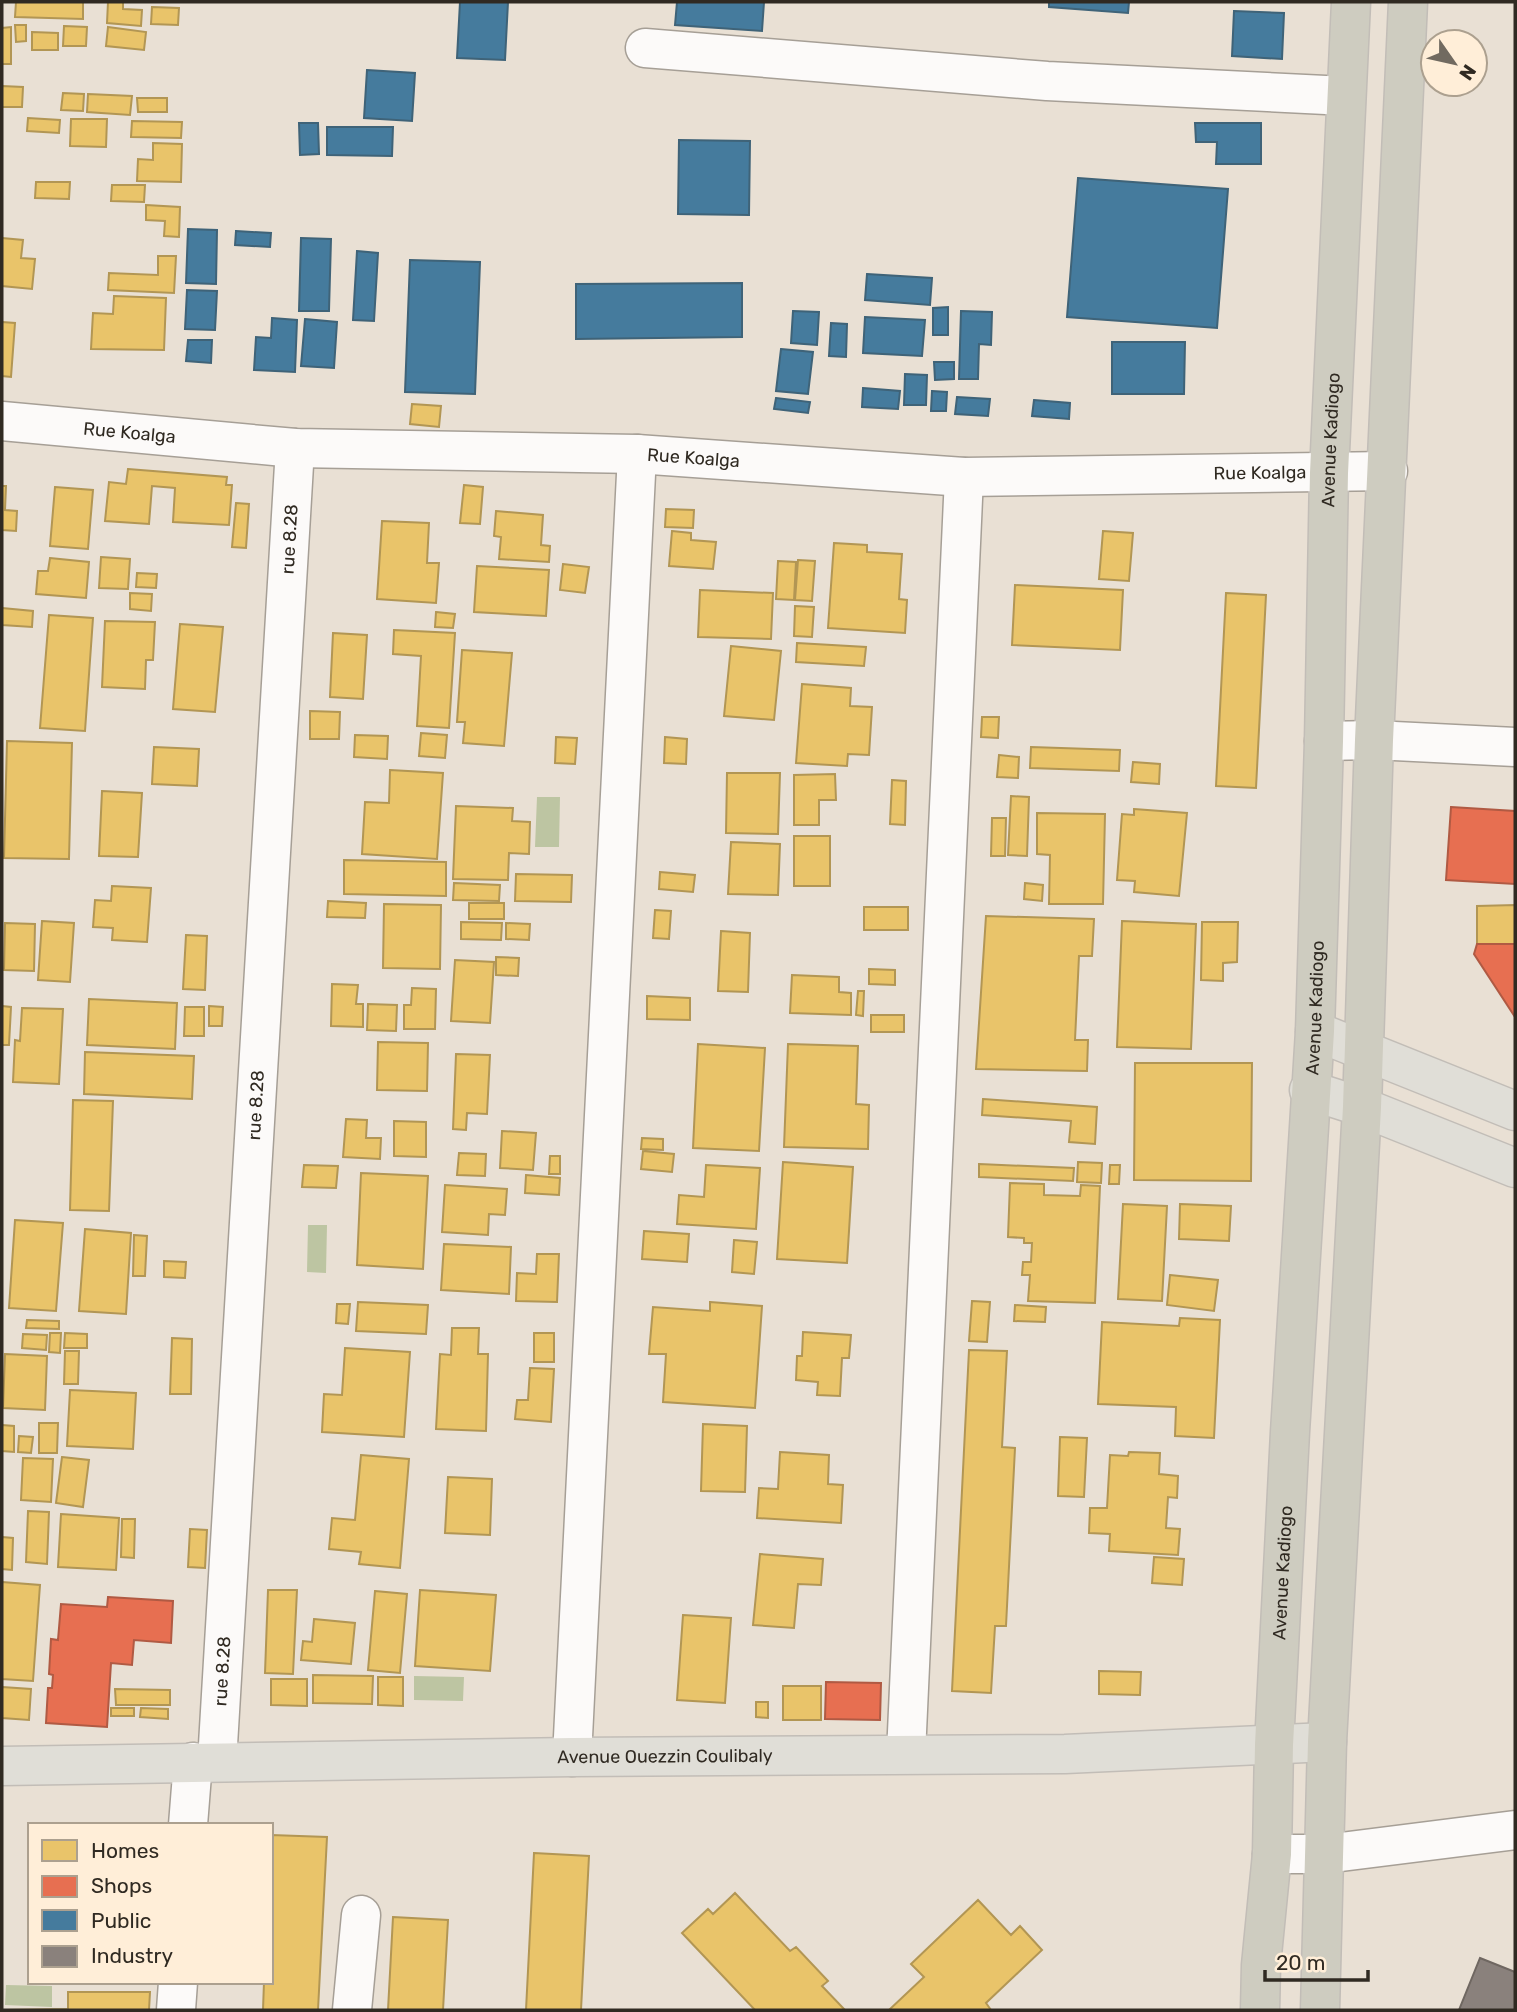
<svg xmlns="http://www.w3.org/2000/svg" width="1517" height="2012" font-family="Rubik,sans-serif">
<rect width="100%" height="100%" fill="#e9e0d4"/>
<!-- water -->
<path fill="#bdc5a2" d="M537 797H560L559 847H535Z
M308 1225H327L326 1273 307 1272Z
M414 1676 464 1677 463 1701 414 1700Z
M6 1985 52 1986V2007L5 2005Z"/>
<!-- homes -->
<path fill="#e9c46a" stroke="#b29654" stroke-width="2" d="M16 2H83V19L15 17Z
M108 2H123V9L142 10 141 26 107 23Z
M152 7 179 8 178 25 151 24Z
M15 25H26V41L16 42Z
M64 26 87 27 86 46H63Z
M11 27V64H2V28Z
M108 27 146 32 144 50 106 46Z
M32 32 58 33V50H32Z
M2 86 23 87 22 107H2Z
M63 93 84 94 83 111 61 110Z
M88 94 132 96 130 115 87 112Z
M137 98H167V112H138Z
M28 118 60 120 59 133 27 131Z
M71 119H107L106 147 70 146Z
M132 121 182 122 181 138 131 137Z
M153 143 182 144 181 182 137 181 138 159 153 160Z
M36 182H70L69 199 35 198Z
M112 185H145L144 202 111 201Z
M146 205 180 207 179 237 164 236 165 221 146 220Z
M2 238 23 240 21 258 35 259 32 289 2 286Z
M158 256H176L174 293 108 290 109 273 158 275Z
M114 296 166 298 164 350 91 349 93 313 113 314Z
M2 322 15 323 11 377 2 376Z
M412 404 441 406 439 427 410 424Z
M128 469 227 477 226 485H232L229 525 173 522 175 488 152 486 149 524 105 521 109 482 126 484Z
M464 485 483 487 480 524 460 523Z
M2 486H6L5 510 17 511 16 531 2 530Z
M55 487 93 490 88 549 50 546Z
M236 503 249 504 246 548 232 547Z
M666 509 694 510 693 528 665 527Z
M496 511 543 515 541 545 550 546 549 562 499 559 501 537 494 536Z
M382 521 429 523 427 563H439L436 603 377 599Z
M672 531 691 533V540L716 542 713 569 669 566Z
M1103 531 1133 533 1129 581 1099 579Z
M834 543 867 545V552L902 554 899 599 907 600 905 633 828 628Z
M101 557 130 559 128 589 99 588Z
M50 558 89 562 86 598 36 594 38 571H48Z
M798 560 815 561 812 601 795 600Z
M778 561 796 562 794 600 776 599Z
M563 564 589 567 585 593 560 590Z
M477 566 549 570 546 616 474 612Z
M137 573 157 574 156 588 136 587Z
M1015 585 1123 590 1120 650 1012 645Z
M700 590 773 593 771 639 698 637Z
M130 593 152 594 151 611 130 609Z
M1226 593 1266 595 1256 788 1216 786Z
M795 606 814 607 812 637 794 636Z
M2 608 33 611 32 627 2 625Z
M436 612 455 614 453 628 435 627Z
M49 615 93 618 85 731 40 728Z
M105 621 155 622 153 660H146L145 689 102 687Z
M180 624 223 627 215 712 173 709Z
M394 630 455 633 449 728 417 726 421 656 393 654Z
M333 633 367 635 363 699 330 697Z
M797 643 866 647 864 666 796 662Z
M731 646 781 651 774 720 724 716Z
M462 650 512 653 504 746 463 743 465 722H457Z
M802 684 851 688 850 706 872 707 869 755 848 754 847 766 796 763Z
M310 711 340 712 339 739H310Z
M982 717H999L998 738 981 737Z
M421 733 447 735 445 758 419 756Z
M355 735 388 736 387 759 354 757Z
M556 737 577 738 575 764 555 763Z
M665 737 687 739 686 764 664 763Z
M7 741 72 743 69 859 4 858Z
M154 747 199 749 197 786 152 784Z
M1031 747 1120 750 1119 771 1030 768Z
M999 755 1019 757 1018 778 997 777Z
M1133 762 1160 764 1159 784 1131 782Z
M390 770 443 773 437 859 362 854 365 802 389 803Z
M727 773H780L778 834 726 833Z
M835 774 836 800H819V825H794V775Z
M892 780 906 781 905 825 890 824Z
M102 791 142 793 138 857 99 856Z
M1011 796 1029 797 1027 856 1008 855Z
M456 806 513 808 512 821 530 822 529 854 509 853 508 880 453 879Z
M1134 809 1187 813 1179 896 1134 892 1135 881 1117 880 1122 814 1134 815Z
M1037 813 1105 814 1103 904H1049L1050 855 1037 854Z
M992 818H1006L1005 856H991Z
M794 836H830V886H794Z
M731 842 780 844 778 895 728 894Z
M344 860 446 862V896L344 894Z
M660 872 695 875 693 892 659 889Z
M516 874 572 875 571 902 515 901Z
M454 883 500 885 499 901 453 900Z
M1025 883 1043 885 1042 901 1024 899Z
M112 886 151 888 147 942 112 940 113 928 93 927 95 900 111 901Z
M328 901 366 903 365 918 327 917Z
M469 903H504V919H469Z
M384 904 441 905 440 969 383 968Z
M1515 905V944H1477V906Z
M864 907H908V930H864Z
M655 910 671 911 669 939 653 938Z
M986 916 1094 919 1092 956H1079L1075 1040H1088L1087 1071 976 1069Z
M42 921 74 923 70 982 38 980Z
M1122 921 1196 924 1191 1049 1117 1047Z
M461 922 502 923 501 940 461 939Z
M1202 922H1238L1237 962 1223 963V981L1201 980Z
M5 923 35 924 34 971 4 970Z
M506 923 530 924 529 940 506 939Z
M721 931 750 933 748 992 718 991Z
M186 935 207 936 205 990 183 989Z
M496 957 519 958 518 976 496 975Z
M455 960 494 962 490 1023 451 1021Z
M869 969 895 970V985L869 984Z
M792 975 839 977V992L851 993V1015L790 1013Z
M332 984 358 985 356 1004H363V1027L331 1026Z
M412 988 436 989 435 1029H404V1005H411Z
M858 991H864L863 1016 856 1015Z
M647 996 690 998V1020L647 1019Z
M89 999 177 1003 175 1049 87 1045Z
M368 1004 397 1005 396 1031 367 1030Z
M2 1006 11 1007 9 1045H2Z
M209 1006 223 1007 222 1026H209Z
M185 1007H204V1036H184Z
M22 1008 63 1009 59 1084 13 1082 15 1040 20 1041Z
M871 1015H904V1032H871Z
M378 1042 428 1043 427 1091 377 1090Z
M698 1044 765 1048 759 1151 693 1148Z
M788 1044 858 1046 856 1104 869 1105 868 1149 784 1147Z
M85 1052 194 1056 192 1099 84 1094Z
M456 1054 490 1055 487 1114 467 1113 466 1130 453 1129Z
M1135 1063H1252L1251 1181 1134 1180Z
M983 1099 1097 1107 1095 1144 1069 1142 1071 1121 982 1115Z
M73 1100 113 1101 109 1211 70 1210Z
M346 1119 367 1120 366 1138H381L380 1159 343 1157Z
M394 1121 426 1122V1157L394 1156Z
M502 1131 536 1133 533 1170 500 1168Z
M642 1138 663 1139V1150L641 1149Z
M643 1151 674 1154 672 1172 641 1169Z
M459 1153 486 1154 485 1176 457 1175Z
M550 1156H560V1174H549Z
M783 1162 853 1167 847 1263 777 1259Z
M1078 1162 1102 1163 1101 1183 1077 1182Z
M979 1164 1074 1168 1073 1181 979 1177Z
M304 1165 338 1166 336 1188 302 1187Z
M706 1165 760 1168 756 1229 677 1224 679 1195 704 1197Z
M1110 1165H1120L1119 1184H1109Z
M361 1173 428 1176 423 1269 357 1265Z
M526 1175 560 1178 559 1195 525 1193Z
M1010 1183 1044 1184V1195L1080 1196 1081 1185 1100 1186 1095 1303 1028 1301 1030 1275H1022L1023 1262H1031L1032 1243H1024V1238L1008 1237Z
M445 1185 507 1189 505 1215 489 1214 488 1235 442 1232Z
M1123 1204 1167 1206 1162 1301 1118 1299Z
M1180 1204 1231 1206 1229 1241 1179 1239Z
M15 1220 63 1223 56 1311 9 1308Z
M85 1229 131 1233 126 1314 79 1311Z
M644 1231 689 1234 687 1262 642 1259Z
M134 1235 147 1236 145 1276H133Z
M734 1240 757 1242 754 1274 732 1272Z
M444 1244 511 1247 509 1294 441 1290Z
M537 1254H559L557 1302 516 1301 517 1273 536 1274Z
M164 1261 186 1262 185 1278 164 1277Z
M1170 1275 1218 1280 1214 1311 1167 1305Z
M972 1301 990 1302 987 1342 969 1341Z
M358 1302 428 1305 426 1334 356 1331Z
M710 1302 762 1306 755 1408 663 1402 666 1354H649L653 1307 710 1311Z
M337 1304H350L348 1324 336 1323Z
M1015 1305 1046 1307 1045 1322 1014 1321Z
M1180 1318 1220 1320 1214 1438 1175 1436 1176 1407 1098 1404 1102 1322 1179 1326Z
M27 1320 59 1321V1329L26 1328Z
M452 1328H479L478 1354H488L486 1431 436 1429 440 1354 451 1355Z
M803 1332 851 1335 849 1358H842L840 1396 817 1395 818 1382 796 1380 797 1356H802Z
M50 1333H61L60 1353 49 1352Z
M65 1333 87 1334V1348H64Z
M534 1333H554V1362H534Z
M23 1334 47 1335 46 1350 22 1348Z
M172 1338 192 1339 191 1394H170Z
M345 1348 410 1352 404 1437 322 1432 324 1394 342 1395Z
M969 1350 1007 1351 1002 1447 1015 1448 1006 1626H995L991 1693 952 1691Z
M65 1351H79L78 1384H64Z
M5 1354 47 1356 45 1410 3 1408Z
M530 1368 554 1369 551 1422 515 1419 517 1400H528Z
M70 1390 136 1393 133 1449 67 1446Z
M39 1423H58L57 1453H39Z
M703 1424 747 1426 745 1492 701 1491Z
M2 1425 14 1426V1452L2 1451Z
M19 1436 33 1437 31 1453 18 1452Z
M1060 1437 1087 1438 1084 1497 1058 1496Z
M780 1452 829 1455 828 1484 843 1485 841 1523 757 1518 759 1488 778 1489Z
M1129 1452 1160 1453 1159 1474 1178 1476 1177 1498 1168 1497 1166 1528 1180 1529 1178 1555 1109 1551 1110 1534 1089 1533 1090 1508H1107L1110 1455 1128 1456Z
M361 1455 409 1459 400 1568 359 1564 361 1552 329 1549 332 1518 355 1520Z
M62 1457 89 1460 83 1507 56 1503Z
M23 1458 53 1459 51 1502 21 1500Z
M448 1477 492 1479 490 1535 445 1533Z
M28 1511 49 1512 47 1564 26 1562Z
M61 1514 119 1518 116 1570 58 1567Z
M122 1519H135L134 1558 121 1557Z
M190 1529 207 1530 205 1568 188 1567Z
M2 1537 13 1538 12 1570 2 1569Z
M760 1554 823 1559 821 1585 798 1584 794 1628 753 1625Z
M1154 1557 1184 1559 1182 1585 1152 1583Z
M2 1582 40 1585 33 1681 2 1679Z
M268 1590H297L293 1674 265 1673Z
M420 1590 496 1595 490 1671 415 1666Z
M375 1591 407 1594 400 1673 368 1670Z
M683 1615 731 1618 725 1703 677 1700Z
M314 1619 355 1623 351 1664 301 1660 303 1641 312 1642Z
M1099 1671 1141 1672 1140 1695 1099 1694Z
M313 1675 373 1676 372 1704 313 1703Z
M378 1677H403V1706L378 1705Z
M271 1679H307V1706L271 1705Z
M783 1686H821V1720H783Z
M2 1687 31 1689 29 1720 2 1718Z
M115 1689 170 1690V1705H116Z
M756 1702H768V1718L756 1717Z
M111 1708H134V1716H111Z
M141 1708 168 1709V1719L140 1717Z
M271 1835 327 1837 318 2010H263L264 1982H271Z
M534 1853 589 1856 581 2010H526Z
M735 1893 790 1951 796 1947 828 1981 822 1986 845 2010H755L682 1933 708 1909 713 1914Z
M978 1900 1011 1935 1020 1926 1042 1950 986 2003 991 2010H889L924 1977 911 1964Z
M393 1917 448 1920 443 2010H388Z
M68 1992H150L149 2010H6L68 2009Z"/>
<!-- shops -->
<path fill="#e76f51" stroke="#b05a43" stroke-width="2" d="M1451 807 1515 811V884L1446 880Z
M1477 944H1515V1017L1474 954Z
M108 1597 173 1601 171 1643 134 1640 132 1665 111 1663 107 1727 46 1723 48 1688H52L53 1675 49 1674 51 1639 58 1640 61 1604 107 1607Z
M826 1682 881 1683 880 1720 825 1719Z"/>
<!-- public -->
<path fill="#457b9d" stroke="#3f6378" stroke-width="2" d="M460 2H508L505 60 457 58Z
M677 2H764L762 31 675 25Z
M1049 2H1129L1128 13 1049 7Z
M1234 11 1284 13 1282 59 1232 56Z
M367 70 415 73 412 121 364 118Z
M299 123H318L319 154 300 155Z
M1195 123H1261V164H1216L1217 142H1196Z
M327 127H393L392 156 327 155Z
M679 140 750 141 749 215 678 214Z
M1078 178 1228 189 1217 328 1067 317Z
M188 229 217 230 216 284 186 283Z
M236 231 271 233 270 247 235 245Z
M301 238 331 239 329 311H299Z
M357 251 378 253 374 321 353 320Z
M410 260 480 262 475 394 405 392Z
M867 274 932 278 930 305 865 300Z
M742 283V337L576 339V284Z
M187 290 217 291 215 330 185 329Z
M948 307V335H933V308Z
M793 311 819 312 817 345 791 343Z
M961 311 992 312 991 345 979 344 978 379H959Z
M865 317 925 320 922 356 863 353Z
M272 318 297 320 295 372 254 370 256 337 271 338Z
M305 319 337 322 334 368 301 366Z
M831 323 847 324 846 357 829 356Z
M188 340H212L211 363 186 361Z
M1112 342H1185L1184 394H1112Z
M781 349 813 352 808 394 776 391Z
M934 362H954V379L935 380Z
M905 374 927 375 926 405H904Z
M863 388 900 391 898 409 862 407Z
M932 391 947 392 946 411H931Z
M957 397 990 399 988 416 955 414Z
M776 398 810 402 808 413 774 409Z
M1034 400 1070 403 1069 419 1032 416Z"/>
<!-- industry -->
<path fill="#8a817c" stroke="#6f6761" stroke-width="2" d="M1480 1958 1515 1972V2010H1459Z"/>
<g fill="none" stroke-linecap="round" stroke-linejoin="round">
<!-- minor casing -->
<g stroke="#a69f96" stroke-width="41">
<g id="minor">
<path d="M645 48 1047 81 1346 96"/>
<path id="s1" d="M2 421 295 448 637 454 964 477 1388 471"/>
<path d="M1324 741 1374 740 1515 747"/>
<path d="M906 1754 964 477"/>
<path d="M572 1757 637 454"/>
<path id="s2" d="M217 1762 295 448"/>
<path d="M188 1825 193 1762"/>
<path d="M1272 1854H1325L1515 1830"/>
<path d="M176 2010 178 1982"/>
<path d="M352 2010 361 1915"/>
</g>
</g>
<!-- major casing -->
<g stroke="#c2bdb7" stroke-width="41">
<g id="major">
<path d="M1315 1031 1515 1111"/>
<path d="M1309 1090 1362 1107 1515 1168"/>
<path id="s3" d="M2 1766 572 1757 1065 1754 1327 1742"/>
</g>
</g>
<!-- highway casing -->
<g stroke="#c2bdb7" stroke-width="41">
<g id="highway">
<path id="s4" d="M1260 2010 1261 1965 1272 1854 1274 1745 1290 1432 1315 1031 1324 741 1329 473 1351 2"/>
<path d="M1320 2010 1327 1742 1362 1107 1374 740 1408 2"/>
</g>
</g>
<!-- minor -->
<use href="#minor" stroke="#fcfaf9" stroke-width="38"/>
<!-- major -->
<use href="#major" stroke="#e0ded7" stroke-width="38"/>
<!-- highway -->
<use href="#highway" stroke="#ceccc0" stroke-width="38"/>
</g>
<g text-anchor="middle" stroke-width="7" stroke-linejoin="round" paint-order="stroke">
<!-- street labels -->
<g font-size="18" fill="#302a22" stroke="#ffeed8">
<text dy="6" stroke="none"><textPath href="#s1" startOffset="128">Rue Koalga</textPath></text>
<text dy="6" stroke="none"><textPath href="#s4" startOffset="1572">Avenue Kadiogo</textPath></text>
<text dy="6" stroke="none"><textPath href="#s1" startOffset="693">Rue Koalga</textPath></text>
<text dy="6" stroke="none"><textPath href="#s1" startOffset="1260">Rue Koalga</textPath></text>
<text dy="6" stroke="none"><textPath href="#s2" startOffset="1225">rue 8.28</textPath></text>
<text dy="6" stroke="none"><textPath href="#s4" startOffset="1004">Avenue Kadiogo</textPath></text>
<text dy="6" stroke="none"><textPath href="#s2" startOffset="658">rue 8.28</textPath></text>
<text dy="6" stroke="none"><textPath href="#s4" startOffset="438">Avenue Kadiogo</textPath></text>
<text dy="6" stroke="none"><textPath href="#s2" startOffset="91">rue 8.28</textPath></text>
<text dy="6" stroke="none"><textPath href="#s3" startOffset="663">Avenue Ouezzin Coulibaly</textPath></text>
</g>
</g>
<!-- border -->
<rect width="1517" height="2012" fill="none" stroke="#302a22" stroke-width="7"/>
<!-- legend -->
<rect x="28" y="1823" width="245" height="161" fill="#ffeed8" stroke="#aca08f" stroke-width="2"/>
<rect x="42" y="1840" width="35" height="21" fill="#e9c46a" stroke="#aca08f" stroke-width="2"/>
<text x="91" y="1858" font-size="21" fill="#302a22">Homes</text>
<rect x="42" y="1876" width="35" height="21" fill="#e76f51" stroke="#aca08f" stroke-width="2"/>
<text x="91" y="1893" font-size="21" fill="#302a22">Shops</text>
<rect x="42" y="1910" width="35" height="21" fill="#457b9d" stroke="#aca08f" stroke-width="2"/>
<text x="91" y="1928" font-size="21" fill="#302a22">Public</text>
<rect x="42" y="1946" width="35" height="21" fill="#8a817c" stroke="#aca08f" stroke-width="2"/>
<text x="91" y="1963" font-size="21" fill="#302a22">Industry</text>
<!-- north arrow -->
<g transform="translate(1454 63) rotate(124)"><circle r="33" fill="#ffeed8" stroke="#aca08f" stroke-width="2"/>
<path d="M0-5L12 26L0 18L-12 26Z" fill="#716a60"/>
<text y="-10" font-size="19" font-weight="bold" text-anchor="middle" fill="#302a22">N</text>
</g>
<!-- scale -->
<path d="M1265 1970v10h103v-10" fill="none" stroke="#302a22" stroke-width="3.5"/>
<text x="1276" y="1970" font-size="21" fill="#302a22" stroke="#ffeed8" stroke-width="5" paint-order="stroke">20 m</text>
</svg>
